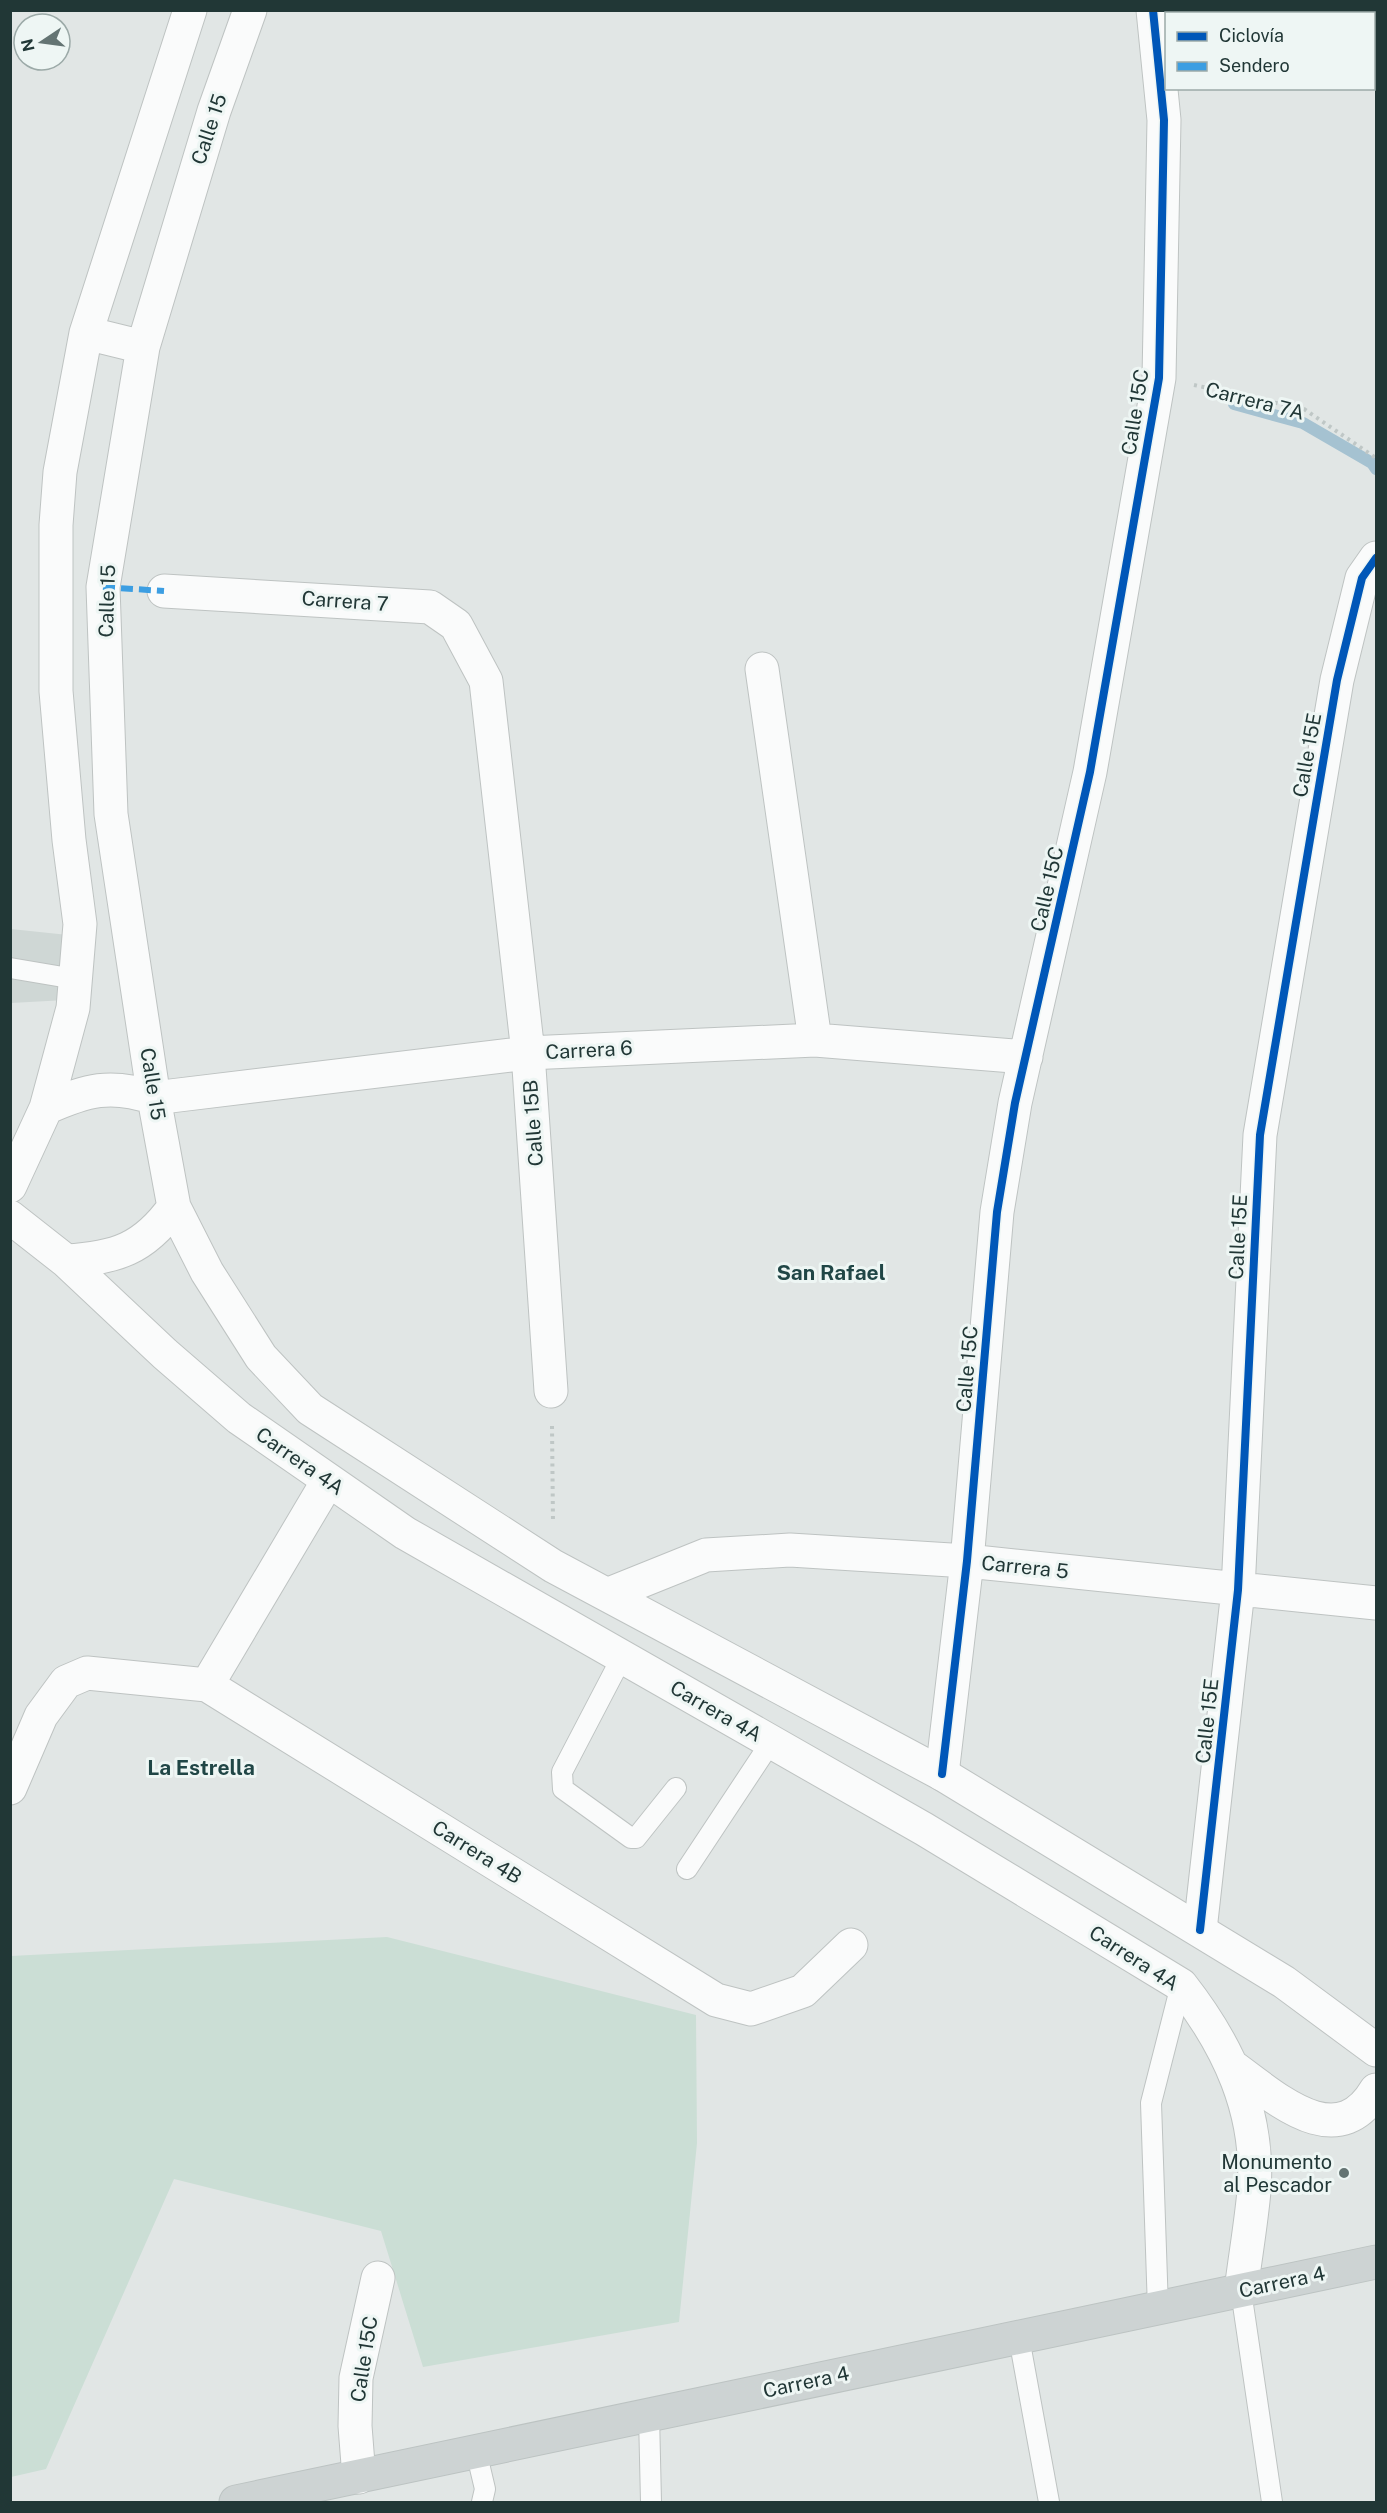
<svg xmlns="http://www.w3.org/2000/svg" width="1387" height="2513" font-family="'Public Sans',sans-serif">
<rect width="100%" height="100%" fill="#e1e6e5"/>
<!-- built -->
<path fill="#cfd7d5" d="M11 929 68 935 66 1000 11 1003Z"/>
<!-- green -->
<path fill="#cbded5" d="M387 1937 696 2015 697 2143 679 2322 423 2367 381 2231 174 2179 46 2469 11 2477V1956Z"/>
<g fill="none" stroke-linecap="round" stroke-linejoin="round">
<!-- stream -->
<path stroke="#a5c2d1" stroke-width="12" d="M1234 404 1303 423 1372 463 1376 469"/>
<!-- lane casing -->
<g stroke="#bec3c2" stroke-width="22">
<path id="lane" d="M10 968 75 979
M622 1657 562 1772 563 1789 631 1838H636L676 1788
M687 1869 771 1742
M1241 2291 1272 2502
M1158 2309 1151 2103 1181 1985
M1019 2338 1049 2502
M649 2415 651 2502
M476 2451 485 2489 482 2502"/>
</g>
<!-- street casing -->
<g stroke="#bec3c2" stroke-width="35">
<path id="street" d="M164 591 430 607 456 625 486 681 528 1053 551 1391
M762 669 815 1040
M154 1098 528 1053 815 1040 1026 1057
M609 1594 706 1555 790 1550 967 1561 1376 1603
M207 1685 328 1481
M942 1774 967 1561 997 1212 1015 1103 1090 772 1159 378 1164 120 1153 10
M10 1788 41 1716 66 1682 87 1673 207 1685 716 2000 751 2009 803 1991 851 1945
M1200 1930 1238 1590 1260 1135 1337 680 1362 578 1376 558
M359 2477 355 2426 356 2378 378 2278"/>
</g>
<!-- secondary casing -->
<g stroke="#bec3c2" stroke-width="35">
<path id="secondary" d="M250 10 214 111 143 347 103 587 111 814 154 1098 174 1207 207 1272 261 1357 310 1409 553 1566 942 1774 1284 1982 1376 2050
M86 333 143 347
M46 1108C86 1090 111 1083 154 1098
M10 1186 46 1108 73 1008 80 924 69 840 56 691V525L60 472 86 333 190 10
M10 1217 66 1261 165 1354 239 1418 405 1533 924 1829 1181 1985C1228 2045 1260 2112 1254 2191 1251 2224 1245 2258 1241 2291
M66 1261C116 1258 144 1249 174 1207
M1233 2067C1275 2097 1337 2156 1376 2090"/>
</g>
<!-- primary casing -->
<g stroke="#bcc3c2" stroke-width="35">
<path id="primary" d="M236 2502 1376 2262"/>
</g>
<!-- path -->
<path stroke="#bfc7c6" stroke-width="4" stroke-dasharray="3 4.5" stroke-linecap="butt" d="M1194 385 1304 409 1376 458
M552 1426 553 1523"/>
<!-- lane -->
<use href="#lane" stroke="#fafbfb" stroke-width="20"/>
<!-- street -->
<use href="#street" stroke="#fafbfb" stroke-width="33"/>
<!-- secondary -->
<use href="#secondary" stroke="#fafbfb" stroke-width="33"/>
<!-- primary -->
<use href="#primary" stroke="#cdd3d3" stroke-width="33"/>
<!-- quiet -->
<path stroke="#3c9ee2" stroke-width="6" stroke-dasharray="12 6" stroke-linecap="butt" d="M103 587 164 591"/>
<!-- cycleway casing -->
<g stroke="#eef6f4" stroke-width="11">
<path id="cycleway" d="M942 1774 967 1561 997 1212 1015 1103 1090 772 1159 378 1164 120 1153 10
M1200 1930 1238 1590 1260 1135 1337 680 1362 578 1376 558"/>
</g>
<!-- cycleway -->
<use href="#cycleway" stroke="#0057b8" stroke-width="8"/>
</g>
<!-- markers -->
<circle fill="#647473" stroke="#eef6f4" stroke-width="2" cx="1344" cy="2173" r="6"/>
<g text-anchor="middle" stroke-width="6" stroke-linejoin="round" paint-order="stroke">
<!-- street labels -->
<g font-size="20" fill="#213736" stroke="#eef6f4">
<text transform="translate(209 129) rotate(-72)" y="7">Calle 15</text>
<text transform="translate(1255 401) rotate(14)" y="7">Carrera 7A</text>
<text transform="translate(1135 412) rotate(-81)" y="7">Calle 15C</text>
<text transform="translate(107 601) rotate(-88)" y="7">Calle 15</text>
<text transform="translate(345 601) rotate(4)" y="7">Carrera 7</text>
<text transform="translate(1307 755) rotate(-80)" y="7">Calle 15E</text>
<text transform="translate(1047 889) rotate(-77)" y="7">Calle 15C</text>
<text transform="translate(589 1050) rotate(-3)" y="7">Carrera 6</text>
<text transform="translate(153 1084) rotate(81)" y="7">Calle 15</text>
<text transform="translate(533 1123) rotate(-94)" y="7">Calle 15B</text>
<text transform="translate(1238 1237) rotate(-87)" y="7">Calle 15E</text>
<text transform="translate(967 1369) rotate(-85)" y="7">Calle 15C</text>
<text transform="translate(300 1461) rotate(35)" y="7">Carrera 4A</text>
<text transform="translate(1025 1567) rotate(6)" y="7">Carrera 5</text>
<text transform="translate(716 1711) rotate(30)" y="7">Carrera 4A</text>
<text transform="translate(1207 1721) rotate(-84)" y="7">Calle 15E</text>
<text transform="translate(477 1852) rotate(32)" y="7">Carrera 4B</text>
<text transform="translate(1134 1958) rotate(33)" y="7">Carrera 4A</text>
<text transform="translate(1282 2282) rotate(-12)" y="7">Carrera 4</text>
<text transform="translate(364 2359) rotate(-81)" y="7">Calle 15C</text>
<text transform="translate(806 2382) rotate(-12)" y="7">Carrera 4</text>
</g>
<!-- poi labels -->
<g font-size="20" fill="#213736" stroke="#eef6f4" text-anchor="end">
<text x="1332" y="2169">Monumento<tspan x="1332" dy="23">al Pescador</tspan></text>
</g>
<!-- neighbourhood labels -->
<g font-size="21" font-weight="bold" fill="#204646" stroke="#eef6f4">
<text x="831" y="1280">San Rafael</text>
<text x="201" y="1775">La Estrella</text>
</g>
</g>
<!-- border -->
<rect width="1387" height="2513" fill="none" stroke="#213736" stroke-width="24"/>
<!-- legend -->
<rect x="1165" y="12" width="210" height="78" fill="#eef6f4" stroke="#9caaa8" stroke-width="1.5"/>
<rect x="1177" y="32" width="30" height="9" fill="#0057b8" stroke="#9caaa8" stroke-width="1.5"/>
<text x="1219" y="42" font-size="18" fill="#213736">Ciclovía</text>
<rect x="1177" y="62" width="30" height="9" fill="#3c9ee2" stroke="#9caaa8" stroke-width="1.5"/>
<text x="1219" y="72" font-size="18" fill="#213736">Sendero</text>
<!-- north arrow -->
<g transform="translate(42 42) rotate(257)"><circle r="28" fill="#eef6f4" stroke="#9caaa8" stroke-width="1.5"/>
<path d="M0-4.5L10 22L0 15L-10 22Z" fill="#647473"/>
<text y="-9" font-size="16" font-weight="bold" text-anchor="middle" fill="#213736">N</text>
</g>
</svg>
